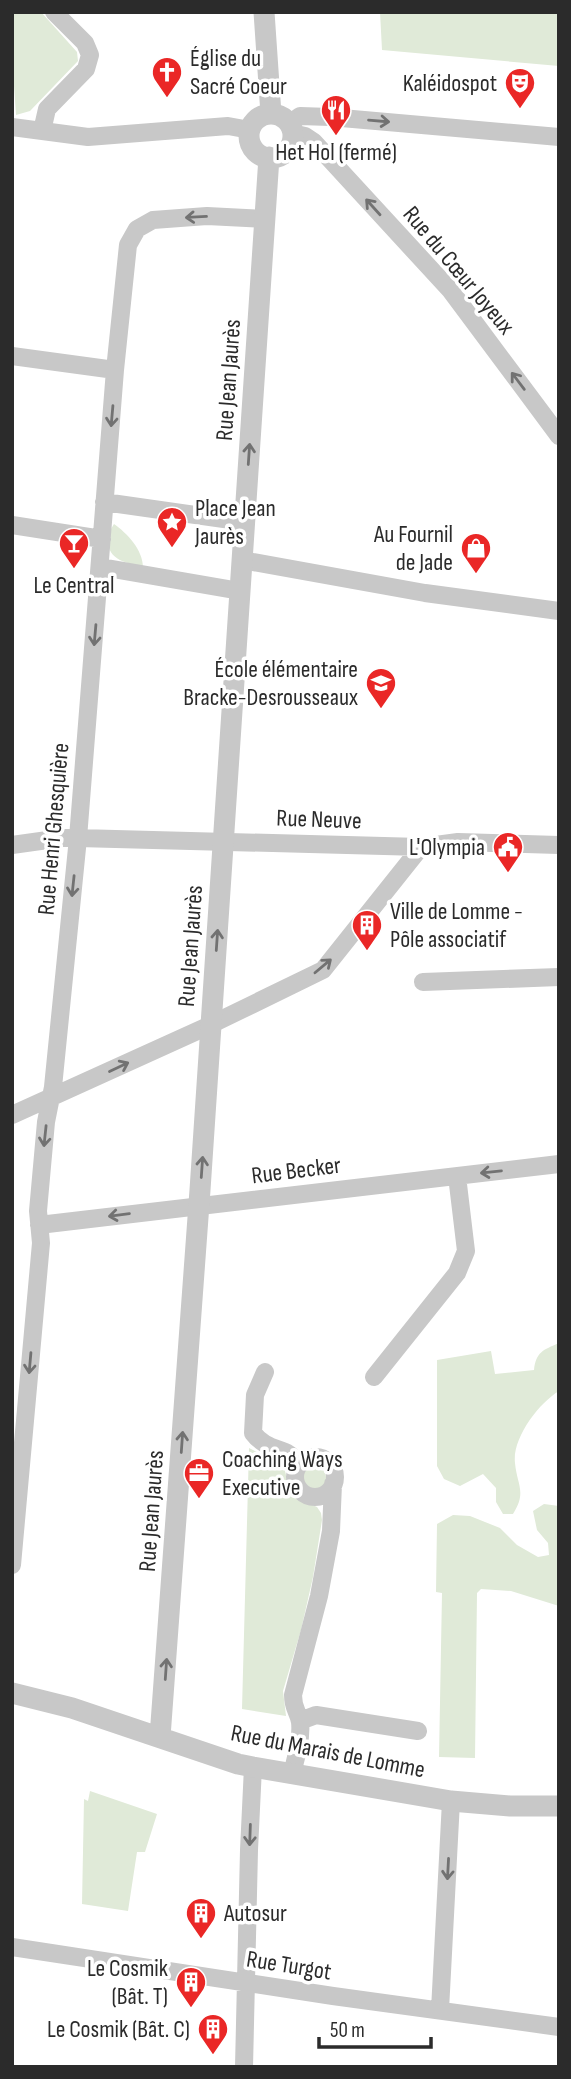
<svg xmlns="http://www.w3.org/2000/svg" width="571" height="2079" font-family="'Sofia Sans Condensed',sans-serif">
<rect width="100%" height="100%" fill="#fff"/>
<!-- green -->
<path fill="#e0ead8" d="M12 12H41L77 52 78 61 30 111 16 115 12 57Z
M380 12H559V66L382 50Z
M114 524C127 533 143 550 143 567 127 563 108 560 108 541 109 533 110 530 114 524Z
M559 1343V1391C539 1403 512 1438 515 1463 517 1485 527 1492 513 1514H503L496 1502V1488L483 1474 460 1486 444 1479 437 1466V1360L491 1351 495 1374 534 1370C536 1352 543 1350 559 1343Z
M249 1448 284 1466 289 1489 295 1497 317 1507 321 1513 322 1520 313 1577 301 1630 283 1691 286 1716 242 1709Z
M302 1478a12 12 0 1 1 24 0a12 12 0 1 1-24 0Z
M544 1504 559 1506V1606L511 1591 481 1589 477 1593 475 1758 439 1757 442 1593 436 1592 437 1524 453 1515 470 1516 500 1528 517 1545 538 1557 549 1555 548 1543 537 1530 533 1511Z
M90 1791 157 1814 145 1852H137L128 1911 82 1904 84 1799 88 1801Z"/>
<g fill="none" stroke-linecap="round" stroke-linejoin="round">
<!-- minor -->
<path stroke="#c8c8c8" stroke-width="18" d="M289 124 300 116 330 117 559 137
M12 127 88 137 228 126 250 130
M42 131 47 109 86 69 90 55 85 43 54 12
M292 133 305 136 314 142 451 291 559 436
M12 356 115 370
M104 502 245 522
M12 525 102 539
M242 560 425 593 559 611
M101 567 240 591
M12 845 62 838H78L421 847 458 842 559 845
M423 982 559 977
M12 1115 206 1027 323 970 421 847
M39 1225 559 1164
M265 1372 255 1395 253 1433C262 1445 272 1447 285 1452 290 1454 295 1459 300 1463
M374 1377 457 1273 466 1251 457 1176
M295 1477a20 20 0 1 1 40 0a20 20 0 1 1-40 0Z
M12 1565 41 1243 38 1211 46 1122 53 1087 78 838 115 370 128 245 137 229 153 220 207 216 264 219
M300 1721 316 1715 418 1731
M292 1773C296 1758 302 1738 300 1722 298 1711 293 1709 293 1695L319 1596 331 1531 333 1484
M12 1947 333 1996 559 2027
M440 2010 451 1801
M244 2067 249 1850 253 1767"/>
<!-- tertiary -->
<path stroke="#c8c8c8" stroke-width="21" d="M264 12 271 114
M249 136a22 22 0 1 1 44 0a22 22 0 1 1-44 0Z
M12 1693 72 1708 238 1764 253 1767 451 1801 510 1806H559
M160 1737 200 1190 269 157"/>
</g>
<!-- one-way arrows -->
<defs><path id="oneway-shaft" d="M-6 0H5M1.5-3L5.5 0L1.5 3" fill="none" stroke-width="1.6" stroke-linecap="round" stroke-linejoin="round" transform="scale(1.75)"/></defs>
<g stroke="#727272">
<use href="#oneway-shaft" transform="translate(379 121) rotate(5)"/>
<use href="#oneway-shaft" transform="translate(373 207) rotate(-132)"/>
<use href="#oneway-shaft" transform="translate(196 217) rotate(177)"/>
<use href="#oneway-shaft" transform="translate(518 381) rotate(-127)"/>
<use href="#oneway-shaft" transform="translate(112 416) rotate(95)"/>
<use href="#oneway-shaft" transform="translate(249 454) rotate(-86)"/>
<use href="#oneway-shaft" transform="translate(95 635) rotate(95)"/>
<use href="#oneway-shaft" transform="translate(73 886) rotate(96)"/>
<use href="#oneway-shaft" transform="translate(217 940) rotate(-86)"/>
<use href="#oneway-shaft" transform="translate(323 966) rotate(-40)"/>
<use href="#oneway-shaft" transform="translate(119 1067) rotate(-25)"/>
<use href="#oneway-shaft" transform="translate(45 1136) rotate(96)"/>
<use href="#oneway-shaft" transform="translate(202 1167) rotate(-86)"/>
<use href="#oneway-shaft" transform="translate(491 1172) rotate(174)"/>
<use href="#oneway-shaft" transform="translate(119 1215) rotate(173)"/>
<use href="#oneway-shaft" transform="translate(30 1363) rotate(95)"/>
<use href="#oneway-shaft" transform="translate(182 1442) rotate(-86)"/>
<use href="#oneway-shaft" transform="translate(166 1669) rotate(-86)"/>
<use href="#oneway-shaft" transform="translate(250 1835) rotate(92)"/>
<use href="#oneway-shaft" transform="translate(448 1869) rotate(93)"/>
</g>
<!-- icons -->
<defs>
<g id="church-pin" transform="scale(1.575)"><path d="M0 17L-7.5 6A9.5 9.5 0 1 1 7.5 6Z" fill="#ea2726" stroke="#fff"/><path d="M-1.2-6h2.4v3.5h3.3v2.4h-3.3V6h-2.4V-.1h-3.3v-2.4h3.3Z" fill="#fff"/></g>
<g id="theatre-pin" transform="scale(1.575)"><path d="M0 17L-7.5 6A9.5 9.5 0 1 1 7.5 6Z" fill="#ea2726" stroke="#fff"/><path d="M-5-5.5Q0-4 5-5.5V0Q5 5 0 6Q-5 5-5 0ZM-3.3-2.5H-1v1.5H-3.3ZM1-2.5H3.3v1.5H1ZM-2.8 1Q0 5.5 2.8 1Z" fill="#fff"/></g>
<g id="restaurant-pin" transform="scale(1.575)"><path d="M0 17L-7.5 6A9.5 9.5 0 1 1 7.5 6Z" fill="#ea2726" stroke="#fff"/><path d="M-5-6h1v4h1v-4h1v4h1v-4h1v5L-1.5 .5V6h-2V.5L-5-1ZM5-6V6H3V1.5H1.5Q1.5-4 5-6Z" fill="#fff"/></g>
<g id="sight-pin" transform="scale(1.575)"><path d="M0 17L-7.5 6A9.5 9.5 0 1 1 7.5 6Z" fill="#ea2726" stroke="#fff"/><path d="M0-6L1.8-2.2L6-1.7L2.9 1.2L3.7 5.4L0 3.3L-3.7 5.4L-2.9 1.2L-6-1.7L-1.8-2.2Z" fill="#fff"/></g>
<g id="bar-pin" transform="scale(1.575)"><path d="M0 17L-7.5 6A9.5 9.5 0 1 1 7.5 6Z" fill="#ea2726" stroke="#fff"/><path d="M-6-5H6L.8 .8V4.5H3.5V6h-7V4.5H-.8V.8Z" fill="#fff"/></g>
<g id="shop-pin" transform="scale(1.575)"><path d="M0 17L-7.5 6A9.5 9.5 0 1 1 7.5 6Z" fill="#ea2726" stroke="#fff"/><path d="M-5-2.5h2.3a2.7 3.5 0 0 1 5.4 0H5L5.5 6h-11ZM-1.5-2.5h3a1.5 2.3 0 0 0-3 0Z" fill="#fff"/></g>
<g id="school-pin" transform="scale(1.575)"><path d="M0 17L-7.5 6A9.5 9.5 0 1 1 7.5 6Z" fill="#ea2726" stroke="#fff"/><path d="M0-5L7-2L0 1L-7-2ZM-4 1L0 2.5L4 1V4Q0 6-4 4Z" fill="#fff"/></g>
<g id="civic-pin" transform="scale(1.575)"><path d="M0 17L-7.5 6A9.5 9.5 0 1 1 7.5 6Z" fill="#ea2726" stroke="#fff"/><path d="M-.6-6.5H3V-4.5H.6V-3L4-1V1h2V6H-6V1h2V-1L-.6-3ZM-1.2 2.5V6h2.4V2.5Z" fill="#fff"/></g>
<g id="building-pin" transform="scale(1.575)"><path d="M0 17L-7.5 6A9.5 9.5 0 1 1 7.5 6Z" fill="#ea2726" stroke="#fff"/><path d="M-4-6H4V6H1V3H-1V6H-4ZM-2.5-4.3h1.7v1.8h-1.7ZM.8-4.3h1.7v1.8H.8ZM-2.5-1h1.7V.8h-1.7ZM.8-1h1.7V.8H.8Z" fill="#fff"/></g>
<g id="office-pin" transform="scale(1.575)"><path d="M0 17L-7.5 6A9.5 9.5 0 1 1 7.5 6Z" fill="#ea2726" stroke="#fff"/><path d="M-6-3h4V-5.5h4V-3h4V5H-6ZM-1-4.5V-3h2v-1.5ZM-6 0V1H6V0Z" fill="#fff"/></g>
</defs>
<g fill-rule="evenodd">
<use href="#church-pin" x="167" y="72"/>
<use href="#theatre-pin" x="520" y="83"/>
<use href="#restaurant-pin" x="336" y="110"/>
<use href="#sight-pin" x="172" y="522"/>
<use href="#bar-pin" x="74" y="543"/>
<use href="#shop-pin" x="476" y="548"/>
<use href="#school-pin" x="381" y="683"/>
<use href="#civic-pin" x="508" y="847"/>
<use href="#building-pin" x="367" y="925"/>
<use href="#office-pin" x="199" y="1473"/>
<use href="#building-pin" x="201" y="1913"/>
<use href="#building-pin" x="191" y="1982"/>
<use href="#building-pin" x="213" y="2029"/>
</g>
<g text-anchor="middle" stroke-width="7" stroke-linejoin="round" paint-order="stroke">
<!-- poi labels -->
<g font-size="24" fill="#2b2b2b" stroke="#fff" text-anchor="end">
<text x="190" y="66" text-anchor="start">Église du<tspan x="190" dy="28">Sacré Coeur</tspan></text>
<text x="497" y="91">Kaléidospot</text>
<text x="336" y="160" text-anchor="middle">Het Hol (fermé)</text>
<text x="195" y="516" text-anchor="start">Place Jean<tspan x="195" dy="28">Jaurès</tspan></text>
<text x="453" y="542">Au Fournil<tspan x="453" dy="28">de Jade</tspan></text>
<text x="74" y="593" text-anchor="middle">Le Central</text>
<text x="358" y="677">École élémentaire<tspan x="358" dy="28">Bracke-Desrousseaux</tspan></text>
<text x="485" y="855">L'Olympia</text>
<text x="390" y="919" text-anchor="start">Ville de Lomme -<tspan x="390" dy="28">Pôle associatif</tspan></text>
<text x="222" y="1467" text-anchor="start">Coaching Ways<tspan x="222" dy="28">Executive</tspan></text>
<text x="224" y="1921" text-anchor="start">Autosur</text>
<text x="168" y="1976">Le Cosmik<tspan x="168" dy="28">(Bât. T)</tspan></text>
<text x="190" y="2037">Le Cosmik (Bât. C)</text>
</g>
<!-- street labels -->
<g font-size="24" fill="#2b2b2b" stroke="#fff">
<text transform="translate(459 270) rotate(50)" y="8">Rue du Cœur Joyeux</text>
<text transform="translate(228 380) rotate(-86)" y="8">Rue Jean Jaurès</text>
<text transform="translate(319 819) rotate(2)" y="8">Rue Neuve</text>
<text transform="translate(53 829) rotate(-85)" y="8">Rue Henri Ghesquière</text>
<text transform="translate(190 946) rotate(-86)" y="8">Rue Jean Jaurès</text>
<text transform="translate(296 1170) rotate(-7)" y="8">Rue Becker</text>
<text transform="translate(151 1511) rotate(-86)" y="8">Rue Jean Jaurès</text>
<text transform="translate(328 1751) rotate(11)" y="8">Rue du Marais de Lomme</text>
<text transform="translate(289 1965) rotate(9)" y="8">Rue Turgot</text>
</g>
</g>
<!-- border -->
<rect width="571" height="2079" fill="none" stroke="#2b2b2b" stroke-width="28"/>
<!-- scale -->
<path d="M319 2037v10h112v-10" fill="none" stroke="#2b2b2b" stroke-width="3.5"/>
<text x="330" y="2037" font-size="21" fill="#2b2b2b" stroke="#ffffff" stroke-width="5" paint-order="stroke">50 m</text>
</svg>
